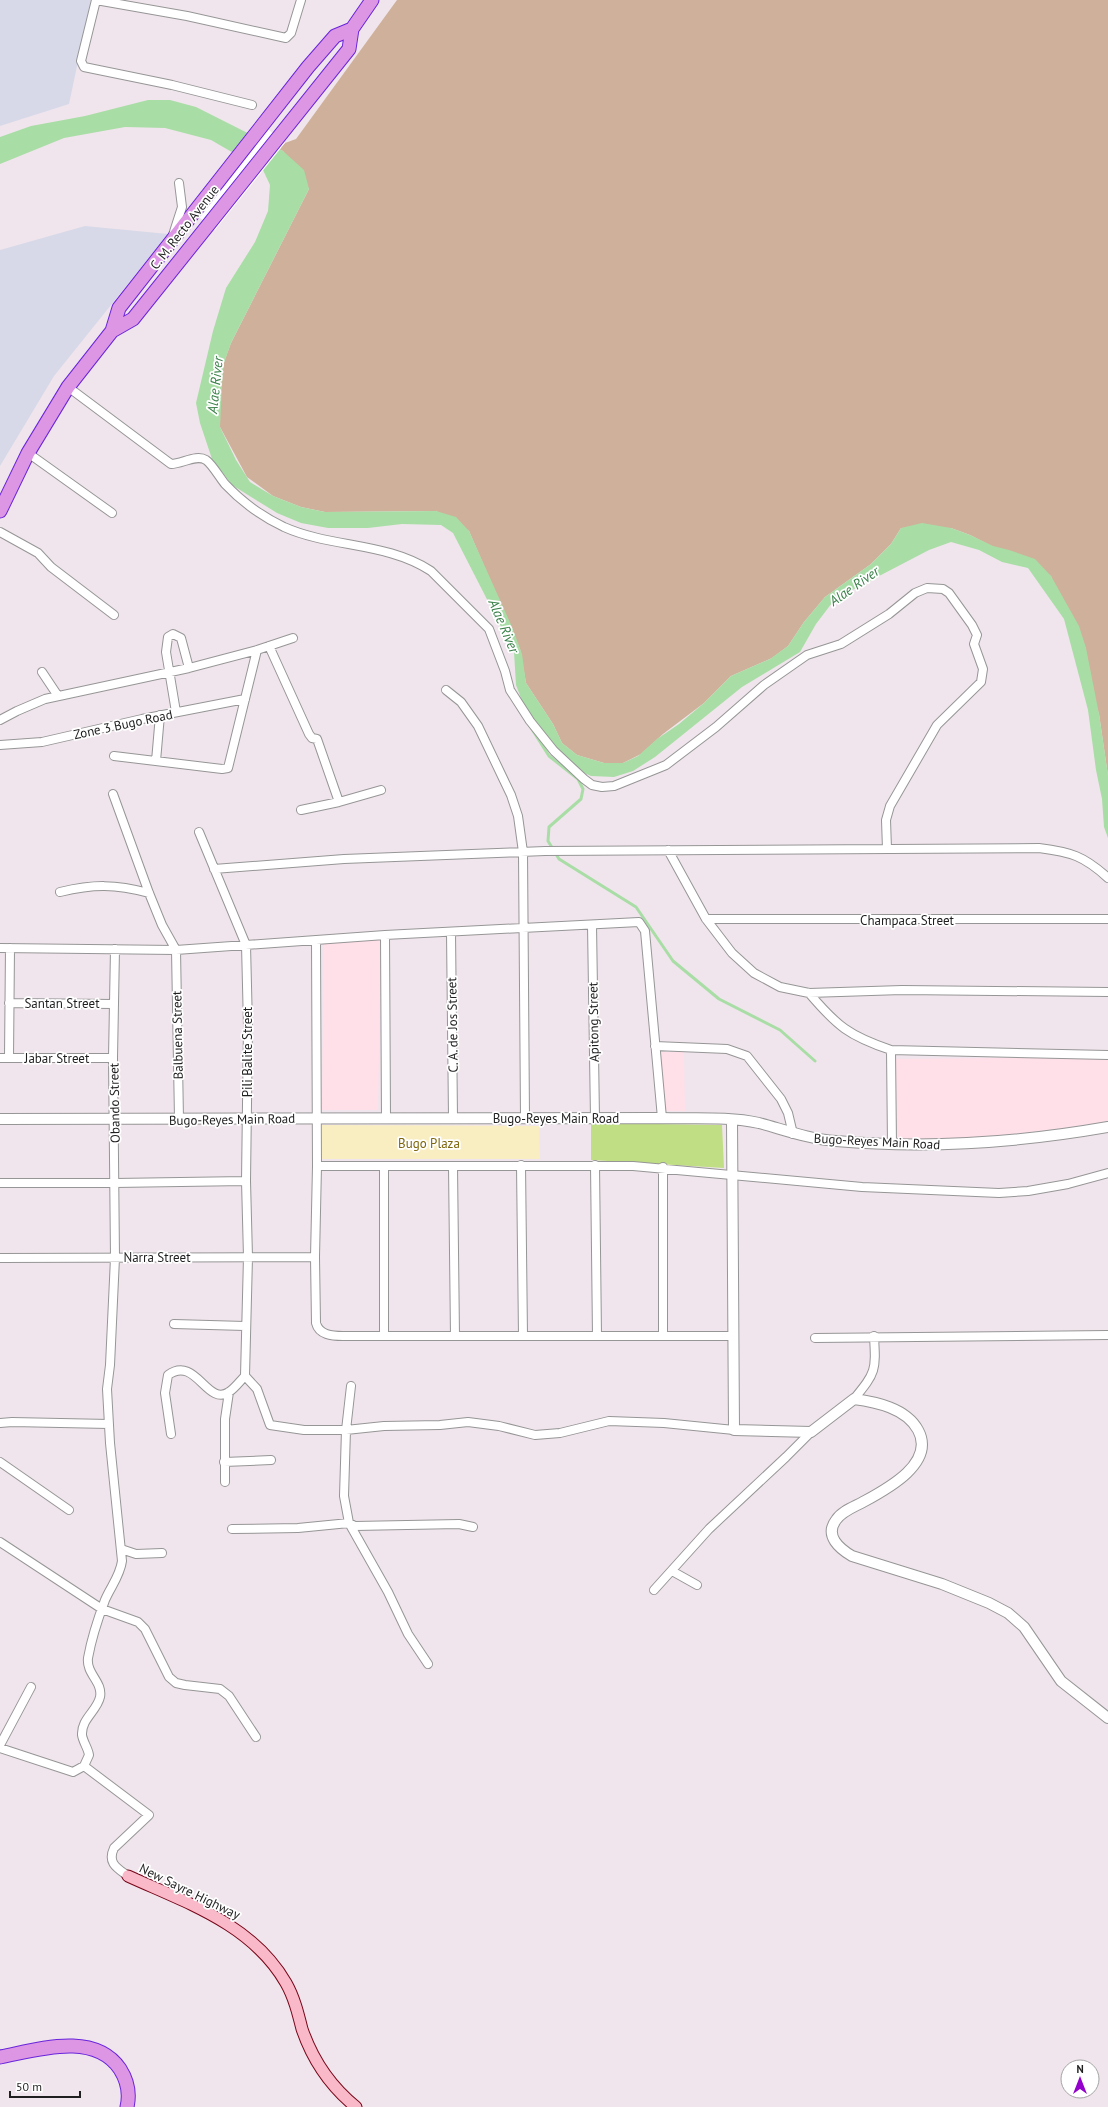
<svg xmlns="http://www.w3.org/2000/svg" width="1108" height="2107" font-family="'PT Sans',sans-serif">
<rect width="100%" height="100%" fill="#f0e5ec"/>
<!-- industrial -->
<path fill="#d7d9e9" d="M0 0H91L69 104 0 126Z
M85 226 168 234 54 376 0 466V250Z"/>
<!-- education -->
<path fill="#ffdfe8" d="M381 940 378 1110H322L324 942Z
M658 1052H684L685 1111H662Z
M1108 1057V1122L1001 1136 897 1142 896 1059Z"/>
<!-- forest -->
<path fill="#cfb09a" d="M397 0H1108V776L1099 714 1051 576 970 535 951 528H901L891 544 871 564 825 597 804 622 788 646 772 658 731 676 704 703 663 734 641 754 623 763H604L577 755 562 743 553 724 526 683 520 649 469 531 436 511 325 512 301 507 273 496 247 477 220 427V394L224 362 231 343 309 189 283 151 274 147 296 139Z"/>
<!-- park -->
<path fill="#f9eec2" d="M318 1125 539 1126 540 1159H319Z"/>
<!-- pitch -->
<path fill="#c0de83" d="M591 1123 722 1125 724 1168 591 1160Z"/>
<!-- water -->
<path fill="#a9dda6" d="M148 100H170L196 107 283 151 304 170 309 189 231 343 223 366 220 427 236 460 250 482 273 496 301 507 325 512 436 511 456 517 469 531 512 627 522 654 526 683 553 724 562 743 577 755 604 763H623L638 756 657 739 679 724 704 703 731 676 770 659 788 646 804 622 825 597 871 564 891 544 901 528 922 523 951 528 970 535 993 546 1009 550 1035 559 1051 576 1079 626 1086 648 1099 714 1108 775V838L1104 827 1102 799 1096 770 1088 710 1064 619 1028 568 1002 562 979 550 951 542 929 550 835 599 816 624 800 652 742 687 655 757 633 771 614 777 591 776 570 767 524 706 516 685 514 652 453 533 441 525 402 524 368 528H328L301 523 277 513 232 485 212 459 200 423 196 403 213 331 226 288 255 242 268 211 270 185 263 170 211 140 165 128 125 127 64 138 0 164V137L31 126 85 116Z"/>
<!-- pier -->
<path fill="#fff" d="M258 121 285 143 215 230 188 208Z"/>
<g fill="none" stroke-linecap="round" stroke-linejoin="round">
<!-- stream -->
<path stroke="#a9dda6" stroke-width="3" d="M530 726 549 756 578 779 583 789 581 799 549 827 548 841 559 859 636 907 673 961 719 999 780 1030 815 1061"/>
<!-- minor casing -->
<g stroke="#969696" stroke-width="10">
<path id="minor" d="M96 0 81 61 84 67 172 85 252 105
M96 0 187 16 286 38 291 33 301 0
M172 238 182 207 179 183
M68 387 171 464C182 464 196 454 206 460 212 464 220 478 225 484 241 501 263 517 284 527 331 548 387 542 431 571L489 629 505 671 510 690 530 721 554 751 584 779 592 785 602 787 614 786 666 765 716 727 764 685 807 655 841 644 889 614 915 593 927 588 943 589 949 593 972 625 977 635 974 644 983 669 981 682 937 725 890 806 886 820 887 849
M28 453 112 513
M0 532 38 553 51 567 114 615
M269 646 309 734 312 738 317 739 339 802
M42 672 58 696
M446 690 461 702 478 726 511 795 518 816 523 852 525 1118
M176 712 166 652 168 637 173 634 181 638 189 668
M0 720 17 711 45 699 189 668 257 650 293 638
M0 745 42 742 142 719 245 699
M114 756 222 769 228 768 257 650
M156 761 160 715
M113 794 149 893 162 925 176 950 179 1119
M301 810 339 802 381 790
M199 832 246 945 248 1026 246 1181 248 1257 245 1376
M668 850 706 919 732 953 754 973 780 987 809 993 902 990 1108 992
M214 869 344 859 545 851 1039 848C1071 852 1084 856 1108 878
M60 892C94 884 115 884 149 893
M706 919H1108
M592 925 595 1118
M451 932 453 1118
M385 935 386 1118
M316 940 317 1166 315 1257 316 1323C319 1335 332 1336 343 1336H734
M0 948 176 950 385 935 639 922 645 931 662 1118
M809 993C837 1026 849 1036 891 1050L1108 1055
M9 1003 114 1004
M655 1046 727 1049 747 1056 781 1099 788 1113 793 1134
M891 1050 892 1145
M0 1058H113
M9 1058 10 948
M521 1165 523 1336
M595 1165 597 1336
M317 1166H633L862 1187 999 1193 1028 1191 1068 1184 1108 1173
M384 1166V1336
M453 1166 455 1336
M663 1167V1336
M0 1183H115L246 1181
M0 1258 315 1257
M174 1324 245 1326
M815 1338 1108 1335
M245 1376 257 1389 270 1425 304 1430H346L384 1426 440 1425 468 1422 499 1426 535 1435 560 1433 609 1421 664 1423 734 1430
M351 1386 346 1430 344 1496 349 1523 388 1592 408 1634 428 1664
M854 1399C876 1372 876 1371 874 1336
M0 1423 12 1422 109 1424
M171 1434 165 1393 168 1375C196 1355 207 1407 229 1392 235 1388 240 1381 245 1376
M0 1462 69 1510
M224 1462 271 1460
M225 1482V1419L229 1392
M232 1529 298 1528 349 1523 355 1526 459 1524 473 1527
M0 1542 102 1609 138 1622 145 1629 169 1677 176 1683 185 1685 220 1689 229 1696 256 1737
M121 1549 136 1554 162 1553
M672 1571 697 1585
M654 1590 709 1529 786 1457 811 1432
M0 1745 31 1687
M0 1748 73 1772 84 1766 89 1755C88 1748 83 1742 82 1735 81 1719 97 1711 100 1697 103 1682 86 1674 88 1658 91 1641 99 1616 105 1600 111 1586 120 1576 122 1561L110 1443 107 1389 110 1365 115 1258 113 1058 115 949
M84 1766 149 1815 114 1848C107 1863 117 1868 128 1876"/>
</g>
<!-- tertiary casing -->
<g stroke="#969696" stroke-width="12">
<path id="tertiary" d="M0 1119 662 1118C693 1119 728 1116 759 1123 785 1130 809 1139 836 1141 928 1149 1017 1143 1108 1127
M732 1120 734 1430 811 1432 854 1399C876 1402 906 1408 918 1430 936 1463 887 1489 863 1502 854 1507 842 1511 836 1520 824 1536 840 1549 852 1556L942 1584 989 1603 1008 1613 1024 1627 1061 1681 1108 1718"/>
</g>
<!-- secondary casing -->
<g stroke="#770519" stroke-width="13">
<path id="secondary" d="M128 1876C187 1903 252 1924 286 1983 294 1997 298 2013 302 2029 313 2061 330 2086 356 2107"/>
</g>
<!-- trunk casing -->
<g stroke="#6925db" stroke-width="15">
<path id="trunk" d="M112 331 133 319 349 49 352 29 372 0
M0 511 28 453 68 387 112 331 119 308 308 67 335 36 352 29
M0 2057C37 2050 94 2031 120 2069 127 2080 130 2094 127 2107"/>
</g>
<!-- minor -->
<use href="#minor" stroke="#fff" stroke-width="8"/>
<!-- tertiary -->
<use href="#tertiary" stroke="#fff" stroke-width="10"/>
<!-- secondary -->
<use href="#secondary" stroke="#f9b9c8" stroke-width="11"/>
<!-- trunk -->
<use href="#trunk" stroke="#dc96e4" stroke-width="13"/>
</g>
<g text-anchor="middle" stroke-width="3.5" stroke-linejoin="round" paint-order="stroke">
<!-- street labels -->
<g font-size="13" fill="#1f1f1f" stroke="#fff">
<text transform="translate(184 227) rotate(-52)" y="5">C. M. Recto Avenue</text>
<text transform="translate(123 724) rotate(-12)" y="5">Zone 3 Bugo Road</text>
<text x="907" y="925">Champaca Street</text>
<text x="62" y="1008">Santan Street</text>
<text transform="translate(593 1022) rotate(-91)" y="5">Apitong Street</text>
<text transform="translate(452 1025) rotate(-91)" y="5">C. A. de Jos Street</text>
<text transform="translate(177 1035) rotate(-91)" y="5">Balbuena Street</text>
<text transform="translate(247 1052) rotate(-90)" y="5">Pili Balite Street</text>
<text x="57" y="1063">Jabar Street</text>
<text transform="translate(114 1103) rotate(-91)" y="5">Obando Street</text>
<text x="556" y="1123">Bugo-Reyes Main Road</text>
<text transform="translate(232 1119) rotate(-1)" y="5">Bugo-Reyes Main Road</text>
<text transform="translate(877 1141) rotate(3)" y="5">Bugo-Reyes Main Road</text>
<text x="157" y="1262">Narra Street</text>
<text transform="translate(190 1891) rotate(26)" y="5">New Sayre Highway</text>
</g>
<!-- park labels -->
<g font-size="13" fill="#7e670c" stroke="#fff">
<text x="429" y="1148">Bugo Plaza</text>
</g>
<!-- water labels -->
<g font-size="14" font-style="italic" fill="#3a8049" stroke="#fff">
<text transform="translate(215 385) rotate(-84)" y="5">Alae River</text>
<text transform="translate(854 586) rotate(-35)" y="5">Alae River</text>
<text transform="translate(504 626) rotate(67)" y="5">Alae River</text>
</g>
</g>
<!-- north arrow -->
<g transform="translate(1080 2079)"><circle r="19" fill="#ffffff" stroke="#a5a5a5"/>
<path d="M0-3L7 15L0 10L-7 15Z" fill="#9401cd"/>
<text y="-6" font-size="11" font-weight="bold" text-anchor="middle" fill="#1f1f1f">N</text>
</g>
<!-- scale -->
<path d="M10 2091v6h70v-6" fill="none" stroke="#1f1f1f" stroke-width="2"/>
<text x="16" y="2091" font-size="12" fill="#1f1f1f" stroke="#ffffff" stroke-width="3" paint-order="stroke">50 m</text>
</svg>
